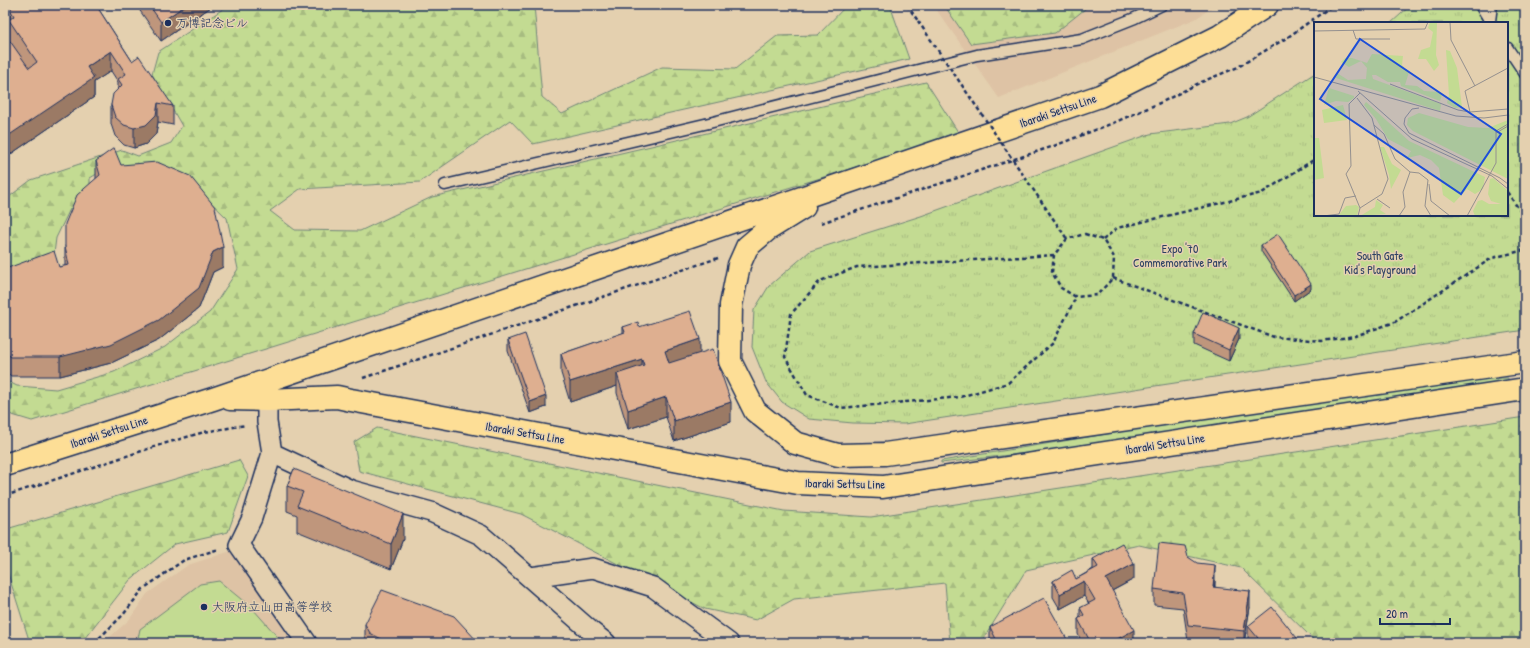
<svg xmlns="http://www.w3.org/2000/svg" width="1530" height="648" font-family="'Patrick Hand','Klee One',sans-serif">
<defs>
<pattern id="forest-firs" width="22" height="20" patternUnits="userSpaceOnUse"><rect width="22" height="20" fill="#c3db92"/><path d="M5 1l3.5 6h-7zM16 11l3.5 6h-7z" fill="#a7bc80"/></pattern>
<pattern id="park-tufts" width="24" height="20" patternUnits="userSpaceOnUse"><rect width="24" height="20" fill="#c3db92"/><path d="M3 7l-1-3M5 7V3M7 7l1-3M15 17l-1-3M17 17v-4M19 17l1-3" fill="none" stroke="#a7bc80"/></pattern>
</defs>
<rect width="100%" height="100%" fill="#e4d0af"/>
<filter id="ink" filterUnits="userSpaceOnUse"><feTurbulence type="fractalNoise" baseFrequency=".025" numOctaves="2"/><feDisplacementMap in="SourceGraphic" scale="8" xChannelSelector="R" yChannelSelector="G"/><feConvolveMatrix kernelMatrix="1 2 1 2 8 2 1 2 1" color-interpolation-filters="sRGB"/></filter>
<g filter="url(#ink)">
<!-- built -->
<path fill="#dec3a5" d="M933 5H1216L1195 19 999 98Z
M231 551 296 643H103L129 620 147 594 188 565Z"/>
<!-- green -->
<path fill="#c3db92" stroke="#6f8578" d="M1493 378H1508V381L1321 409 1070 448 941 463V461L1327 398Z
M219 581 253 609 283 643H137L140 629 200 584Z"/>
<!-- forest -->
<path fill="url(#forest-firs)" stroke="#6f8578" d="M229 5H534L542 97 562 114 662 67 735 69 777 36 818 35 847 5 891 8 909 59 533 144 510 120 420 182 300 189 270 211 295 230 360 231 432 197 926 82 960 135 32 421 9 414 5 405V380L17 386 56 389 114 372 165 347 210 312 238 269 227 218 192 184 130 174 117 162 90 178V193L70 209 56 238 53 262 5 278V200L31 180 122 150 138 156 171 143 182 126 152 74 158 52Z
M944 5H1090L1055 33 971 44Z
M1525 417V643H1317L1241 568 1139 545 1026 570 984 638 972 643H950L945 583 794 599 756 620 705 609 521 514 359 471 354 442 377 428 784 511 871 517Z
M239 460 248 476 228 532 175 544 130 580 81 643H30L5 564V534L10 528Z"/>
<!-- park -->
<path fill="url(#park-tufts)" stroke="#6f8578" d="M1411 5H1525V330L904 424 853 423 809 419 782 402 766 382 752 347 754 310 769 286 810 251 921 216 1150 134 1230 124 1247 117 1315 73V215H1507V23H1391Z"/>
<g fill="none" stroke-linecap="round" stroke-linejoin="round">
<!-- lane casing -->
<g stroke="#1b2f5e" stroke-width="13">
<path id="lane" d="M1480 5 1491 23
M1490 21 1492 5
M1507 47 1525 74
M445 185 709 123 977 55 1082 39 1135 18 1162 5"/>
</g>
<!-- street casing -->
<g stroke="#1b2f5e" stroke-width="22">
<path id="street" d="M267 400V422L272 453 252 518 239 545 307 643
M272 453 351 490 431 512 481 535 592 632 606 643
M531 577 593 568 653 587 729 643"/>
</g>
<!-- primary casing -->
<g stroke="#1b2f5e" stroke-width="25">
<path id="primary" d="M804 207 767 230 747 247 739 265 731 305 730 361 755 411 795 443 838 455 885 454 1525 362
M230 399 267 400 337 397 351 400 798 483 883 487 1525 389
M5 465 213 399 1100 96 1220 36 1267 5"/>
</g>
<!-- path -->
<path stroke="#1b2f5e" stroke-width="2.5" stroke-dasharray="4 3" stroke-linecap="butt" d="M907 5 918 21
M1507 192 1525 218
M821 223 1054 146 1113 123 1162 102 1199 83 1238 67 1288 37 1333 5
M1085 234 1103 240 1114 257 1113 278 1097 295 1076 297 1061 288 1052 272 1054 255 1067 239Z
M1103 240 1117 228 1262 193 1315 159
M1054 255 857 267 820 281 791 314 785 357 807 395 841 408 960 397 1008 383 1053 343 1076 297
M1113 278 1274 337 1322 341 1355 336 1395 322 1492 258 1525 250
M363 378 718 258
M5 496 163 444 204 432 246 425
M94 643 123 615 143 589 184 560 219 549"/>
<!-- lane -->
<use href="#lane" stroke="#e4d0af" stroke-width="10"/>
<!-- street -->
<use href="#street" stroke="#e4d0af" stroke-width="19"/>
<!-- primary -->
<use href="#primary" stroke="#fdde96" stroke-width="22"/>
<!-- path-bridge -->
<path stroke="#1b2f5e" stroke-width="2.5" stroke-dasharray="4 3" stroke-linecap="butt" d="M918 21 1067 239"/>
</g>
<!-- wall -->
<path fill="#bf967c" stroke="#1b2f5e" d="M10 5H96L132 61 173 106V125L158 122 156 134 146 144 134 148 124 145 115 136 111 124V105L118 89V82L111 71 94 82V97L5 158 10 41 9 40V20H10Z
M136 5H214L161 41Z
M96 161 121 165 223 267 213 272 199 308 159 340 111 363 60 376H11L5 371V269L59 267 65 266V246L96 179Z
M1261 245 1311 289 1294 301 1261 251Z
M623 327H639L700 353 731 422 674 441 666 417 628 429 617 393V386L570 402 561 373V354L623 333Z
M1194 334 1239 339 1229 361 1194 345Z
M508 340 546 407 530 413 508 351Z
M294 469 403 539 391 569 297 531V515L287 511V486Z
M1188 557 1215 581V587L1250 607 1244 643H1210L1188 641 1183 608 1154 605V589Z
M1093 559 1134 579 1112 591 1134 643H1082L1078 634V619L1080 617V608L1089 604 1084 596 1060 609 1053 597V581L1076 579 1093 569Z
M365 624 479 643H365Z
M1248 626 1301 643H1248Z
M990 627 1069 643H990Z"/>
<!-- shaded-wall -->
<path fill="#9b7a65" stroke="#1b2f5e" d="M186 5H214L161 41V22Z
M111 51V71L94 82V97L5 158V138L87 67Z
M158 103V122L156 134 146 144 134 148V128Z
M223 247V267L213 272 199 308 159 340 111 363 60 376V357L213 252Z
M1311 284V289L1294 301V295Z
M1239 328V339L1229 361V350Z
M700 339V359L665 370V351Z
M642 359V378L617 374V386L570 402V382Z
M546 396V407L530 413V402Z
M666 397V417L628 429V410Z
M731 402V422L674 441V421Z
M403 514V539L391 569V544Z
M1134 564V579L1106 594V579Z
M1215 565V581L1213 603V587Z
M1084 581V596L1060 609V594Z
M1250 591V607L1244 643V631Z
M1134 630V643H1110Z"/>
<!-- building -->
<path fill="#deaf90" stroke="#1b2f5e" d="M13 5H96L132 61 139 56 173 106 158 103 156 115 146 125 134 128 124 125 115 117 111 105 113 94 122 85 118 79 126 74 111 51 87 67 94 78 5 138V44L10 41 29 68 37 62 9 20 14 16 10 9 14 6Z
M149 5H186L161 22Z
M114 148 121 165 157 162 190 176 215 207 223 247 213 252 199 288 159 320 111 344 60 357H11L5 352V269L54 251 59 267 69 265 65 246V224L77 195 100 175 96 161Z
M1278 234 1311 284 1294 295 1261 245Z
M690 311 700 339 665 351 669 363 713 349 731 402 674 421 666 397 628 410 617 374 644 365 642 359 570 382 561 354 625 332 623 327 638 322 639 327Z
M1203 312 1239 328 1229 350 1194 334Z
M525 334 546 396 530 402 508 340Z
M294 469 403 514 391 544 297 506 303 492 287 486Z
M1122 543 1134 564 1106 579 1134 630 1110 643H1091L1078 619 1084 615 1080 608 1095 600 1084 581 1060 594 1053 581 1072 570 1076 579 1098 567 1093 559Z
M1159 543 1185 546 1188 557 1197 563 1215 565 1213 587 1250 591 1244 631 1188 625 1183 593 1154 589Z
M382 590 454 616 479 643H389L370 633 365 624Z
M1044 598 1069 643H998L990 627Z
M1272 607 1301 643H1252L1258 638 1248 626Z"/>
</g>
<!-- markers -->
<g fill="#1b2f5e" stroke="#e4d0af" stroke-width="1.5">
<circle cx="168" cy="23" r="4"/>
<circle cx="204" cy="607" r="4"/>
</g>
<g text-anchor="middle" stroke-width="3" stroke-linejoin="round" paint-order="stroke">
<!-- poi labels -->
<g font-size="12" fill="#1b2f5e" stroke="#e4d0af" text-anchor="start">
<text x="176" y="27">万博記念ビル</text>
<text x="212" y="611">大阪府立山田高等学校</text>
</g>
<!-- street labels -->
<g font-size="12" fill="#1b2f5e" stroke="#e4d0af">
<text transform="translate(1058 111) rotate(-19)" y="4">Ibaraki Settsu Line</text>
<text transform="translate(109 432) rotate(-18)" y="4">Ibaraki Settsu Line</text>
<text transform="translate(525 433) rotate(10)" y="4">Ibaraki Settsu Line</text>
<text transform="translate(1165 444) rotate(-9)" y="4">Ibaraki Settsu Line</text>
<text transform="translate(845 484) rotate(1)" y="4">Ibaraki Settsu Line</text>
</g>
<!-- park labels -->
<g font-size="12" fill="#2c4063" stroke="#e4d0af">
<text x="1180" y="253">Expo '70<tspan x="1180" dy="14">Commemorative Park</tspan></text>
<text x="1380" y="260">South Gate<tspan x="1380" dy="14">Kid's Playground</tspan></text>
</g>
</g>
<!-- overview -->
<g transform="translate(1314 22)">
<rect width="194" height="194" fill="#e4d0af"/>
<path d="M29 83 33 98 10 101 8 88ZM0 116H5L10 156 0 158Z" fill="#c3db92"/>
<path d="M116 0H123L122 33 125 43 120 49 112 37H104L107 28 116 25 119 10 114 6ZM132 28 136 29 143 46 148 85 141 86 133 81 135 73ZM58 32 89 34 88 43 95 50 91 63 103 64 110 69 124 70 128 73 126 79 87 64 86 60H74L62 53H58L59 57 127 82 126 89 22 56 23 51 34 58 52 57 53 46 47 39 35 45 27 40 31 36H38L53 41ZM15 66 40 74V76L34 80 22 79 10 83ZM52 80 95 119 171 155 169 167 161 172 153 167 140 181 129 173 125 146 117 138 106 133 93 136 97 129 74 117 62 97 50 83ZM66 125H70L78 142 87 148 77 167 75 153ZM179 156 194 169V194H186L187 182 177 179 174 172 176 157ZM62 178 69 183 66 188 72 192 46 194 61 185Z" fill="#c3db92"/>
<path d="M168 178 175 182H187L188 194H161L159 189 164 179Z" fill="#c3db92"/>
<path d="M105 91 154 105 174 106 194 98V157L99 109 93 103 94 96ZM42 183 45 185 43 194H24L32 184Z" fill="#c3db92"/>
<path fill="none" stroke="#94908f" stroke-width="1" d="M136 0 137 18 161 64M39 8 42 17H76M0 9 111 7 114 0M194 46 151 69 156 90 194 87M0 55 142 94 170 96 194 93M76 62 144 88 156 90M44 69 98 117 178 154 194 167M46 71 35 82 37 144 32 152 46 186M43 76 58 96 74 157 68 172 46 186 44 194M105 86 98 87 91 96 90 102 95 111 186 156 194 162M60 103 70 112 81 137 96 150 105 151 114 158 111 184 117 194M182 111 194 104M115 162 117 179 136 194M63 177 76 186M9 194 25 192 31 176 42 174M85 194 91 185 89 170 96 150M153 194 182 141V109L194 102"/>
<path fill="#1d4ed8" fill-opacity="0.15" stroke="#1d4ed8" stroke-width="2" d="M46 17 187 112 147 172 6 77Z"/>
<rect width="194" height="194" fill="none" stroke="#1b2f5e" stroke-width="2"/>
</g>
<!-- margin -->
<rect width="1530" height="648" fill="none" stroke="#e4d0af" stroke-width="20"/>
<rect x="10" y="10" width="1510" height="628" fill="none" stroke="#1b2f5e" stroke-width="1.5" filter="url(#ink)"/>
<!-- scale -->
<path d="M1380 618v6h70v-6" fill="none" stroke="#1b2f5e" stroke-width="2"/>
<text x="1386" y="618" font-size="12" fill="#1b2f5e" stroke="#e4d0af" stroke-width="3" paint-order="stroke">20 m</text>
</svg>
